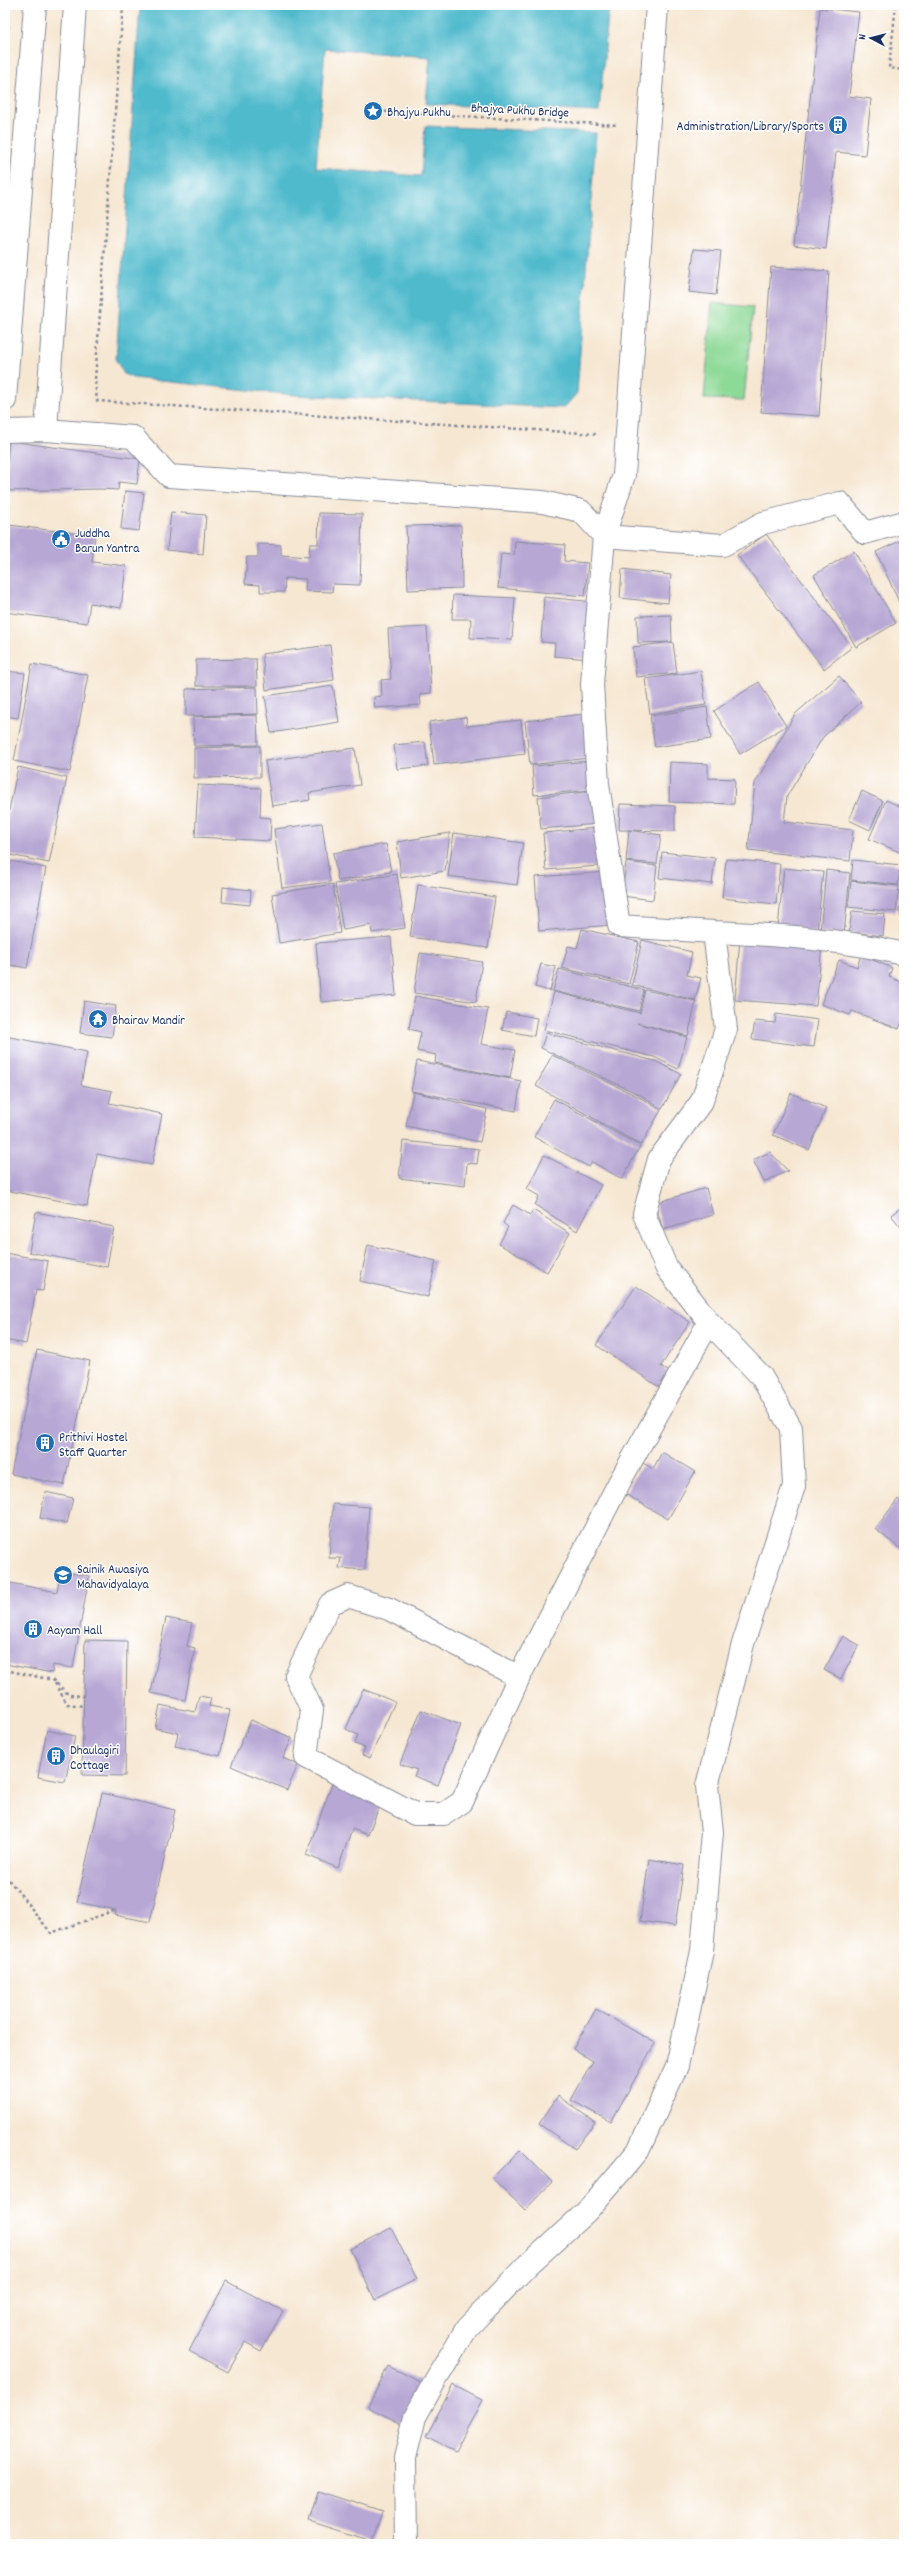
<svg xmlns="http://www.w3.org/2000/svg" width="909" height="2549" font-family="Dekko,sans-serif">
<rect width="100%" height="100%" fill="#fff"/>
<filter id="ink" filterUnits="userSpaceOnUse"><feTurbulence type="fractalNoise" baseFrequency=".025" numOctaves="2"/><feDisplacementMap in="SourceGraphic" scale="8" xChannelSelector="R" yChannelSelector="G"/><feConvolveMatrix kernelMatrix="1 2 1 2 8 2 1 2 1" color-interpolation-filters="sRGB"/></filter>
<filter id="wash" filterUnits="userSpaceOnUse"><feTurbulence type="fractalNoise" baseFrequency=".012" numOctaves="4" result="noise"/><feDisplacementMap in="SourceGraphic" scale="16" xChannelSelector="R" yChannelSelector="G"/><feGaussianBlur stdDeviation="0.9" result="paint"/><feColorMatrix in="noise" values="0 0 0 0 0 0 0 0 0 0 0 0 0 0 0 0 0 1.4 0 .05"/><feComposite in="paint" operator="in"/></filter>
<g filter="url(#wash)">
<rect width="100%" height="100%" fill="#f6e7d2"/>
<!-- green -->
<path fill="#8dd996" stroke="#54847a" d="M712 303 753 307 744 400 704 399Z"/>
<!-- water -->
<path fill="#50bacc" stroke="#367495" d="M140 5H609L599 112 426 104 430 57 325 49 316 168 421 176 425 126 596 133 577 393 564 408 295 395 133 378 124 374 116 360Z"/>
<g id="blocks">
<!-- building -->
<path fill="#b7a7d4" d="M820 8 859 12 849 96 871 99 865 155 836 152 826 249 794 245Z
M5 24 9 25 6 60H5Z
M5 72 9 73 6 102H5Z
M694 249 721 251 716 295 689 292Z
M771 267 829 271 819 416 761 412Z
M9 441 140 459 137 484 119 482 118 490 100 489 5 491Z
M125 491 144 493 139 531 121 529Z
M171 512 206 515 203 554 167 550Z
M319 513 362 514 360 585 333 584 332 592 305 591 306 579 285 578 284 592H260V585L245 584 247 557H258V544L281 545V555L309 557 310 544H318Z
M9 525 95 536 92 562 126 566 121 608 90 603 87 623 5 612V553Z
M461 525 462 588 408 590 406 526Z
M766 534 852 647 824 669 737 555Z
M904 539V602L900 604 876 552Z
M515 541 565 545 564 561 588 563 585 596 498 588 501 554 514 555Z
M854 551 896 623 856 647 814 575Z
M622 569 671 575 668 603 620 598Z
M453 595 515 598 512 640 470 638 471 619H452Z
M544 597 595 602 590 659 554 656 555 643 541 642Z
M671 615 672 642 638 643 637 616Z
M427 627 431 693 420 694 421 705 375 708 374 697 382 696 381 680 391 679 388 629Z
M673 642 677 673 636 677 633 647Z
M330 645 334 680 266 690 262 654Z
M256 659 257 686H196V660Z
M32 664 88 675 70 772 14 761Z
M5 671 25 673 18 718 5 716Z
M701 671 706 705 650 714 645 679Z
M839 676 861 702 823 737 787 796 784 822 853 830 850 861 748 850 755 783 795 714Z
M759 682 786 726 740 754 714 711Z
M333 686 339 722 271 733 265 696Z
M257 687 258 714 186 716V689Z
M707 707 711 739 655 747 650 716Z
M584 714 589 758 530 765 525 721Z
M257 715 258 745 194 746 193 717Z
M466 717 467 726 521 720 525 754 434 765 429 722Z
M425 742 428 766 397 769 394 745Z
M260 746V777L194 778V748Z
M355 748 360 785 309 793 310 800 272 806 265 761Z
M590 761 592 790 534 795 532 766Z
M670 762 708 764V778L735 779 734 804 669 802Z
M18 767 67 778 49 863 5 854V829Z
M198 785 261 788 260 817 271 818 270 841 195 837Z
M594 791 597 824 541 829 538 797Z
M862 791 883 801 870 830 849 820Z
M886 800 904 808V854L869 839Z
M620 804 675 806V831L619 830Z
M322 823 330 882 282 888 274 829Z
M596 828 599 866 546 870 543 833Z
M629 830 661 835 657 864 626 861Z
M450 833 445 871 401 878 397 842Z
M454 833 523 843 517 885 448 876Z
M386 844 391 872 338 881 333 853Z
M662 852 715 858 712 884 659 878Z
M726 859 780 864 776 904 722 898Z
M5 860 46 868 27 968 5 964Z
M853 860 901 865 898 885 851 880Z
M626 862 657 866 653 900 622 896Z
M784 868 823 872 817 932 778 928Z
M826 870 850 873 844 935 820 932Z
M607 872 612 925 539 931 535 877Z
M397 874 405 928 372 933 371 925 343 930 335 884Z
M851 881 899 886 896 912 848 907Z
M333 884 340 933 279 943 272 894Z
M418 885 495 897 488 948 410 937Z
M223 887 251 890 250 905 222 902Z
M904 898V914L898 912Z
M852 911 885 914 883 936 849 932Z
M582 929 639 942 629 984 562 968 568 946 577 948Z
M391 937 396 995 321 1002 316 943Z
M740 938 822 945 816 1006 735 1000Z
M642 940 692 952 687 975 701 978 695 1000 632 985Z
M420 953 482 962 476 1002 414 993Z
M861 955 892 968 889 977 904 983V1017L899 1029 852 1011 850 1015 821 1004 839 960 857 967Z
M541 964 556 967 550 991 535 987Z
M559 969 644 990 639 1011 553 991Z
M645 990 696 1001 688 1036 637 1023 687 1037 678 1069 654 1057 544 1030 554 992 640 1013Z
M415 996 488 1009 481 1044 515 1050 510 1078 435 1063 436 1055 417 1051 421 1032 409 1029Z
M84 1001 116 1006 112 1037 80 1033Z
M506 1012 537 1018 534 1036 502 1030Z
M776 1014 818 1020 814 1047 752 1039 755 1021 775 1023Z
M546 1033 655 1061 681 1074 662 1109 642 1096 541 1048Z
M5 1036 87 1052 81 1085 112 1091 109 1103 162 1114 152 1165 97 1154 87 1206 5 1190Z
M552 1055 641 1098 661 1110 641 1145 536 1086Z
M417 1061 521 1081 516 1111 411 1091Z
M413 1092 487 1109 480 1142 406 1126Z
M791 1093 826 1108 809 1150 773 1135Z
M554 1099 640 1146 622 1179 592 1162 589 1167 534 1137Z
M403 1141 479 1149 477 1164 467 1163 465 1186 399 1178Z
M770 1152 788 1171 764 1182 753 1160Z
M544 1155 601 1185 577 1231 535 1205 539 1196 527 1189Z
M706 1188 713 1215 663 1230 655 1203Z
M513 1205 530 1215 533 1210 570 1233 547 1272 499 1244 508 1227 503 1223Z
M904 1205V1231L891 1215Z
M36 1212 114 1227 107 1267 29 1252Z
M368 1245 436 1261 428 1297 360 1281Z
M5 1253 48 1261 43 1291 36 1290 26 1344 5 1340Z
M636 1286 690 1322 661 1366 669 1372 659 1387 596 1345Z
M37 1350 90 1361 64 1485 11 1474Z
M662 1452 695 1472 668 1519 625 1494 643 1463 653 1469Z
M45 1492 73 1498 67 1524 40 1518Z
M898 1499 904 1504V1547L902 1550 875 1529Z
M333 1504 369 1507 365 1570 339 1568 341 1558H329Z
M60 1571 89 1576 73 1668 53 1665 52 1673 5 1664V1582L57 1592Z
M166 1618 192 1623 187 1646 195 1648 185 1700 151 1693Z
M843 1636 859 1645 841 1679 824 1670Z
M85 1640 127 1641 125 1776 82 1775Z
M363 1689 395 1702 370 1758 362 1755 365 1748 355 1744 358 1735 346 1729Z
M199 1696 211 1698 209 1706 230 1710 220 1756 175 1746 178 1733 155 1728 160 1705 195 1712Z
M421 1710 461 1725 438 1785 414 1776 417 1770 400 1764Z
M251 1720 292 1738 283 1758 298 1765 287 1790 231 1766Z
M47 1730 75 1736 65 1782 38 1777Z
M332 1784 381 1802 368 1835 352 1829 338 1868 306 1855Z
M102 1793 175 1810 150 1922 115 1915 116 1910 77 1902Z
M649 1859 684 1865 675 1926 640 1921Z
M596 2009 655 2043 611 2122 571 2100 593 2061 573 2049Z
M558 2096 595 2122 575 2149 539 2124Z
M520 2150 552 2182 525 2210 492 2178Z
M391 2228 417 2279 375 2300 350 2249Z
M226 2281 283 2311 261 2351 245 2342 228 2372 189 2351Z
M388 2366 423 2383 402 2424 368 2407Z
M453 2385 482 2400 455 2452 426 2437Z
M318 2491 382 2512 372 2541 309 2521Z"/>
</g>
</g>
<g filter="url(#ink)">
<use href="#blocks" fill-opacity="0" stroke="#888b98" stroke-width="1"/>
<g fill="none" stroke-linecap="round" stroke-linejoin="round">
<!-- minor casing -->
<g stroke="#888b98" stroke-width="24">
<path id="minor" d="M657 5 624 475 604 536 723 545 763 523 840 503 865 533 904 522
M5 400 35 5
M46 430 75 5
M5 431 46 430 133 437 169 476 543 502 581 511 604 536 592 684 598 784 619 926 714 932 726 1029 702 1101 659 1159 644 1214 666 1267 709 1322 761 1376 791 1428 794 1486 743 1644 707 1786 712 1832 702 1951 677 2066 638 2151 587 2211 527 2266 467 2328 435 2381 415 2417 405 2458 406 2544
M714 932C777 935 842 939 904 954
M519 1677 389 1609 348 1596 330 1604 296 1676 312 1710 306 1757 415 1814H444L462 1802 519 1677 620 1481 709 1322"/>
</g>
<!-- path -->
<path stroke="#888b98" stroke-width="2.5" stroke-dasharray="3 3" stroke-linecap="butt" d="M123 5 95 380 97 401 596 434
M896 5 889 68 904 70
M373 111 618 125
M5 1670 53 1680 69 1695 84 1696
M55 1683 67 1704 83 1706
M5 1693 9 1670
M5 1875 51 1933 116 1910"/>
<!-- minor -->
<use href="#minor" stroke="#fff" stroke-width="22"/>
</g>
</g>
<!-- icons -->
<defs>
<g id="sight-disc" transform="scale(1)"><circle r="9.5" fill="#1f6fb2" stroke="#fff"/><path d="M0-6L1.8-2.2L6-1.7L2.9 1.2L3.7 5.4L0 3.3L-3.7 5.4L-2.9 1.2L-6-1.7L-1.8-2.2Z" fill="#fff"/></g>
<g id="building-disc" transform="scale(1)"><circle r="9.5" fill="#1f6fb2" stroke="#fff"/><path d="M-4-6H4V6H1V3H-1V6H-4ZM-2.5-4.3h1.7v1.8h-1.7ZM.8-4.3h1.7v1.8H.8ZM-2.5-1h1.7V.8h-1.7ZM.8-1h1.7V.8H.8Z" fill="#fff"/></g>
<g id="civic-disc" transform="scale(1)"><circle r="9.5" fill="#1f6fb2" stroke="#fff"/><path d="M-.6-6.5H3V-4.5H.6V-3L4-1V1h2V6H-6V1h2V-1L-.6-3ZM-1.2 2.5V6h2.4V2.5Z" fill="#fff"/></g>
<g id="temple-disc" transform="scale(1)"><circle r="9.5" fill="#1f6fb2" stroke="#fff"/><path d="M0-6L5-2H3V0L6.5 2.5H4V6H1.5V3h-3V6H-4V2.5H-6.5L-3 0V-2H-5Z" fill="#fff"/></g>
<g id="school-disc" transform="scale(1)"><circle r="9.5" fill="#1f6fb2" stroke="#fff"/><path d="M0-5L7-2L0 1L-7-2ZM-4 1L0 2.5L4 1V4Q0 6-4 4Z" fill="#fff"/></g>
</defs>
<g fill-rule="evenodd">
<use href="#sight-disc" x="373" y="111"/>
<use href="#building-disc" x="838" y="125"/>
<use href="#civic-disc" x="61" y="539"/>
<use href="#temple-disc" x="98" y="1019"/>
<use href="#building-disc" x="45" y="1443"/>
<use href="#school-disc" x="63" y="1575"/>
<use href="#building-disc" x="33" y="1629"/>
<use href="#building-disc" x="56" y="1756"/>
</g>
<g text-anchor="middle" stroke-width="3" stroke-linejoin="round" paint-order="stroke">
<!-- street labels -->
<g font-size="13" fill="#1b2f5e" stroke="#fff">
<text transform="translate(520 109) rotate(3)" y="5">Bhajya Pukhu Bridge</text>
</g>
<!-- poi labels -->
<g font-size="13" fill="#1b2f5e" stroke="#fff" text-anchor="start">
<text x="387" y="116">Bhajyu Pukhu</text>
<text x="824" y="130" text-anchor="end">Administration/Library/Sports</text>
<text x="75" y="537">Juddha<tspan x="75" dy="15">Barun Yantra</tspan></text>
<text x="112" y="1024">Bhairav Mandir</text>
<text x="59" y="1441">Prithivi Hostel<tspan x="59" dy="15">Staff Quarter</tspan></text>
<text x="77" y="1573">Sainik Awasiya<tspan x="77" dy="15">Mahavidyalaya</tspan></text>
<text x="47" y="1634">Aayam Hall</text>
<text x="70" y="1754">Dhaulagiri<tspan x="70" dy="15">Cottage</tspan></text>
</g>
</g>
<!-- margin -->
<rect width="909" height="2549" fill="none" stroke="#fff" stroke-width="20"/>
<!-- north arrow -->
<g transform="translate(871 38) rotate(277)" stroke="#ffffff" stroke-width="3" paint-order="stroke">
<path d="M0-3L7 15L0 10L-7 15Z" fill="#1b2f5e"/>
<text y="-6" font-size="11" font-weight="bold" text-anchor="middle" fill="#1b2f5e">N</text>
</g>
</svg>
